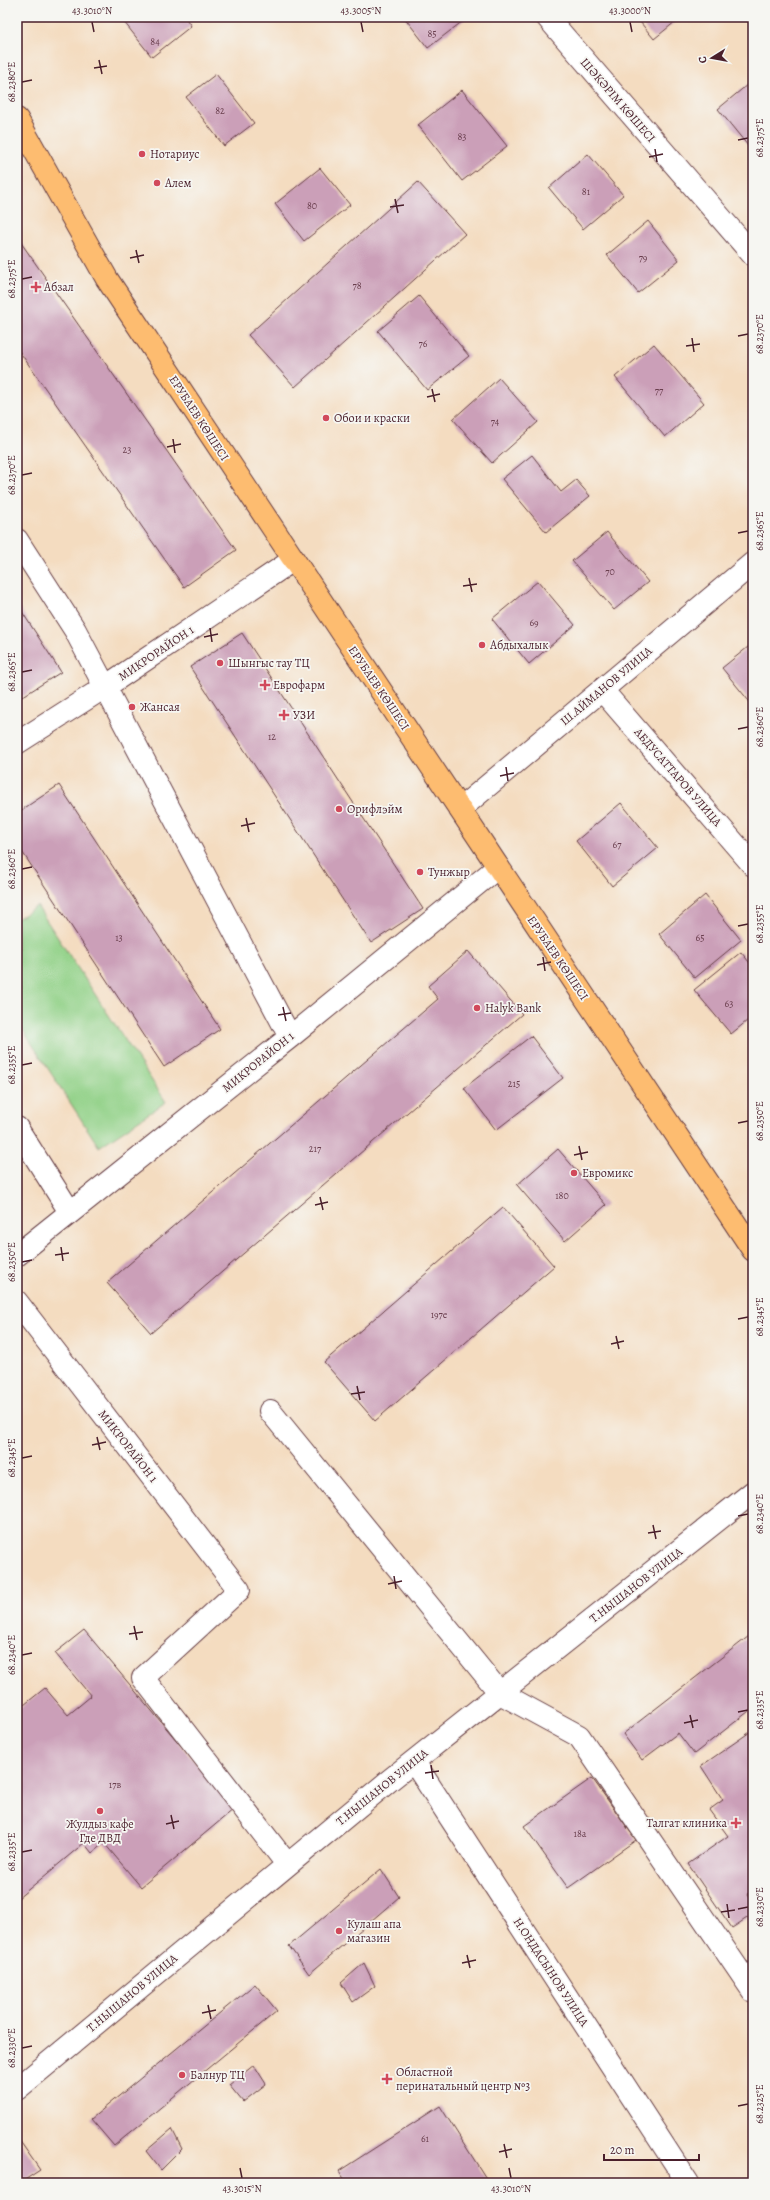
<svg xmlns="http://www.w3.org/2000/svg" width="770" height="2200" font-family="Alegreya,serif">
<rect width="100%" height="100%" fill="#f6f6f2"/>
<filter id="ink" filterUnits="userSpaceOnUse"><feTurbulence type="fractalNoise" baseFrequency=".025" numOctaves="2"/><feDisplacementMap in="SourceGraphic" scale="8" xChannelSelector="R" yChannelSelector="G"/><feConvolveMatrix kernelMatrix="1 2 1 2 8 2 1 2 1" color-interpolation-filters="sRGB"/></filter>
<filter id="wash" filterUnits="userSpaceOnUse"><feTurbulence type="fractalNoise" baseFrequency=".012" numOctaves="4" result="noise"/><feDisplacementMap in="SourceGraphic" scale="16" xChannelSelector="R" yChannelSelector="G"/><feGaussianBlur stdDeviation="0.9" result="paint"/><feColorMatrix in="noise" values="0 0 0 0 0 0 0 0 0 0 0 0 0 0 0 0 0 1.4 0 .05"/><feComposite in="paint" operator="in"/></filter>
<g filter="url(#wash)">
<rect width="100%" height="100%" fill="#f4dcc0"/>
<!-- green -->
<path fill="#92d188" stroke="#6e785a" d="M37 906 166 1102 99 1147 17 1021V919Z"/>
<g id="blocks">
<!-- building -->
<path fill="#cb9fb8" d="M120 17H185L191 26 152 57Z
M404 17H468L428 48Z
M636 17H681L654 39Z
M216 74 254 123 224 146 186 97Z
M753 80V152L718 109Z
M462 90 507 146 462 181 418 125Z
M588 154 623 195 583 229 549 188Z
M320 168 350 205 304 241 275 204Z
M418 182 465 234 295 387 248 335Z
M648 221 679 260 638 293 607 255Z
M17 237 236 550 184 587 17 348Z
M419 296 469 356 427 390 378 331Z
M654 344 704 403 665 437 615 377Z
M499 378 538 422 492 463 453 419Z
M753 391V399L749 394Z
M532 455 561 492 576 480 590 496 546 532 502 479Z
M607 532 648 582 614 610 572 561Z
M538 581 575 625 529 664 492 619Z
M17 604 61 672 17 700Z
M242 633 423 909 371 943 190 667Z
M753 643V706L722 668Z
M59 785 220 1029 164 1067 17 844V813Z
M621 803 658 848 612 886 576 841Z
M705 895 741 940 695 978 659 934Z
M468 951 522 1014 151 1333 107 1283 438 999 428 986Z
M741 952 753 967V1016L731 1034 694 990Z
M531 1036 563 1078 496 1130 464 1088Z
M558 1149 606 1205 565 1241 517 1185Z
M503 1207 554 1266 375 1421 324 1362Z
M84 1630 234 1809 141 1887 104 1843 92 1853 84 1843 17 1899V1707L19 1709 45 1688 68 1715 91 1696 55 1653Z
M753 1633V1708L694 1754 678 1733 642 1760 623 1734Z
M753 1730V1891L748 1894 753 1901V1914L732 1928 688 1864 728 1836 709 1810 723 1800 701 1766Z
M592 1778 636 1840 568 1888 524 1826Z
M381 1869 399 1897 309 1974 289 1946Z
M364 1963 375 1986 353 2002 341 1983Z
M255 1984 277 2011 114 2146 91 2119Z
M254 2065 266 2084 243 2102 229 2085Z
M440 2106 489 2183H347L339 2171Z
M172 2129 182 2149 161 2170 146 2151Z
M17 2137 40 2170 20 2183H17Z"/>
</g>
</g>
<g filter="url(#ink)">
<use href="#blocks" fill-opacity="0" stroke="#643b41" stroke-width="1"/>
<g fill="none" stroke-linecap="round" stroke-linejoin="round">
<!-- minor casing -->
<g stroke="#643b41" stroke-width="24">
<path id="minor" d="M547 17 753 255
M17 540 75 630 290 1037
M602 690 753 865
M17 743 105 687 293 560
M460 809 753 563
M17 1128 70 1212
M17 1255 290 1037 498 867
M17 1302 239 1590 143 1678 287 1864
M270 1411 500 1693 579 1736 753 1991
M414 1762 688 2183
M17 2089 390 1780 753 1492"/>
</g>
<!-- major casing -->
<g stroke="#643b41" stroke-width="24">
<path id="major" d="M17 119 107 279 753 1250"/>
</g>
<!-- minor -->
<use href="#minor" stroke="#fff" stroke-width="22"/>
<!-- major -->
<use href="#major" stroke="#fdbc70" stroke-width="22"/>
</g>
</g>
<!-- ticks -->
<path fill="none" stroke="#4a1f2b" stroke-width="1.5" d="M92 22 94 32M361 22 363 32M630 22 632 32M99 60 102 74M94 68 107 66M22 82 32 80M738 140 748 138M655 149 657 162M649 157 663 154M395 199 398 213M390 207 404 205M136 250 139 263M130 258 144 255M22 279 32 277M738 336 748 334M692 338 694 352M686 346 700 344M432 389 435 402M427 397 440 394M173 439 175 453M167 447 181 444M22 475 32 473M738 533 748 531M469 578 472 592M463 586 477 584M210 628 212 642M204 637 218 634M22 672 32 670M738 729 748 727M506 767 508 781M500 776 514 773M246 818 249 832M241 826 255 823M22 869 32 867M738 926 748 924M543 957 545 971M537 965 551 962M283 1007 286 1021M278 1015 291 1013M22 1065 32 1063M738 1123 748 1121M579 1146 582 1160M574 1155 588 1152M320 1197 323 1210M315 1205 328 1202M61 1247 63 1261M55 1255 69 1253M22 1262 32 1260M738 1319 748 1317M616 1336 619 1349M611 1344 624 1341M357 1386 360 1400M351 1394 365 1392M97 1437 100 1450M92 1445 106 1442M22 1458 32 1456M738 1516 748 1514M653 1525 656 1539M648 1533 661 1531M394 1576 396 1589M388 1584 402 1581M134 1626 137 1640M129 1634 143 1632M22 1655 32 1653M738 1712 748 1710M690 1715 693 1728M684 1723 698 1720M431 1765 433 1779M425 1773 439 1771M171 1815 174 1829M166 1824 179 1821M22 1852 32 1850M727 1904 729 1918M738 1909 748 1907M721 1912 735 1910M467 1955 470 1968M462 1963 476 1960M208 2005 211 2019M202 2013 216 2010M22 2048 32 2046M738 2106 748 2104M504 2144 507 2158M499 2152 512 2149M240 2168 242 2178M509 2168 511 2178"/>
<!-- markers -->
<g fill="#d1495b" stroke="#f6f6f2" stroke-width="1.5">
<circle cx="142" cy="154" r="4"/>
<circle cx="157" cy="183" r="4"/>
<path d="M34 281h4v4h4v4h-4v4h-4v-4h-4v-4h4z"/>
<circle cx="326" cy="418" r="4"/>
<circle cx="482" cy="645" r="4"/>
<circle cx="220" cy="663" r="4"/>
<path d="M263 679h4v4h4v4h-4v4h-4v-4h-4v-4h4z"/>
<circle cx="132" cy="707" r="4"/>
<path d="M282 709h4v4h4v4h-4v4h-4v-4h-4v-4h4z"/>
<circle cx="339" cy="809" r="4"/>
<circle cx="420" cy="872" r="4"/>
<circle cx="477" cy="1008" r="4"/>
<circle cx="574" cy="1173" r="4"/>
<circle cx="100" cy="1811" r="4"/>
<path d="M734 1817h4v4h4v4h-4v4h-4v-4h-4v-4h4z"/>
<circle cx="339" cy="1931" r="4"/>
<circle cx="182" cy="2075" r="4"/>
<path d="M385 2073h4v4h4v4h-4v4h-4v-4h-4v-4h4z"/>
</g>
<g text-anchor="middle" stroke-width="3.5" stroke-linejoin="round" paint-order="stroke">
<!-- number labels -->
<g font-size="10" fill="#6a3f4e">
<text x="432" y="37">85</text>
<text x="155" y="45">84</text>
<text x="220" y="114">82</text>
<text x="462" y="140">83</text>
<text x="586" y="195">81</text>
<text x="312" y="209">80</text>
<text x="643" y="261">79</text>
<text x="357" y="289">78</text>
<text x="423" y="347">76</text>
<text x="659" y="394">77</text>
<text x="495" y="425">74</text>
<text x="127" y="453">23</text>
<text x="610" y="575">70</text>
<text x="534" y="626">69</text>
<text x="272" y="740">12</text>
<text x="617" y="848">67</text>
<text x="119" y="941">13</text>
<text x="700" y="941">65</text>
<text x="729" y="1007">63</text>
<text x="514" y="1087">215</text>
<text x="315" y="1152">217</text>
<text x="562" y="1199">180</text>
<text x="439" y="1318">197е</text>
<text x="115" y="1788">17в</text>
<text x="580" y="1837">18а</text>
<text x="425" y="2142">61</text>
</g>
<!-- street labels -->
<g font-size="12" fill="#4a1f2b" stroke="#f6f6f2">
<text transform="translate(618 100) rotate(49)" y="4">ШӘКӘРІМ КӨШЕСІ</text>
<text transform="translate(199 418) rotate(57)" y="4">ЕРУБАЕВ КӨШЕСІ</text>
<text transform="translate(156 653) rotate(-34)" y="4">МИКРОРАЙОН 1</text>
<text transform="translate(606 686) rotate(-40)" y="4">Ш.АЙМАНОВ УЛИЦА</text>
<text transform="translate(379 688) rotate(56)" y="4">ЕРУБАЕВ КӨШЕСІ</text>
<text transform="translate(678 777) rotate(49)" y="4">АБДУСАТТАРОВ УЛИЦА</text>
<text transform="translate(558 958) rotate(56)" y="4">ЕРУБАЕВ КӨШЕСІ</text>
<text transform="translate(258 1062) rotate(-39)" y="4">МИКРОРАЙОН 1</text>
<text transform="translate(128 1446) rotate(52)" y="4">МИКРОРАЙОН 1</text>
<text transform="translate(636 1585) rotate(-38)" y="4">Т.НЫШАНОВ УЛИЦА</text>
<text transform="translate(382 1787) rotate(-39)" y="4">Т.НЫШАНОВ УЛИЦА</text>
<text transform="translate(551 1972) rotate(57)" y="4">Н.ОНДАСЫНОВ УЛИЦА</text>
<text transform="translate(132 1993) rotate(-40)" y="4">Т.НЫШАНОВ УЛИЦА</text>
</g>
<!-- poi labels -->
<g font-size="12" fill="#4a1f2b" stroke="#f6f6f2" text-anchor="start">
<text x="150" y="158">Нотариус</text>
<text x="165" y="187">Алем</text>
<text x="44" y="291">Абзал</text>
<text x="334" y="422">Обои и краски</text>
<text x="490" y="649">Абдыхалык</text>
<text x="228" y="667">Шынгыс тау ТЦ</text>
<text x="273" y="689">Еврофарм</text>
<text x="140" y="711">Жансая</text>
<text x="293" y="719">УЗИ</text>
<text x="347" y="813">Орифлэйм</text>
<text x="428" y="876">Тунжыр</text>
<text x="485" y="1012">Halyk Bank</text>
<text x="582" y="1177">Евромикс</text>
<text x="727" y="1827" text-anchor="end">Талгат клиника</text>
<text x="100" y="1828" text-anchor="middle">Жулдыз кафе<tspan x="100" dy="14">Где ДВД</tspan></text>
<text x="347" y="1928">Кулаш апа<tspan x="347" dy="14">магазин</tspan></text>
<text x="396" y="2076">Областной<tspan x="396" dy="14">перинатальный центр №3</tspan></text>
<text x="190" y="2079">Балнур ТЦ</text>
</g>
</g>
<!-- margin -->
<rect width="770" height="2200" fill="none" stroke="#f6f6f2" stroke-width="44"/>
<!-- north arrow -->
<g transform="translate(712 58) rotate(259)" stroke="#f6f6f2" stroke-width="3" paint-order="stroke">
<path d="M0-3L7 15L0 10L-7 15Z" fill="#4a1f2b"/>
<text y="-6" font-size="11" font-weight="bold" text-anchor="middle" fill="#4a1f2b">С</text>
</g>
<!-- scale -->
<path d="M604 2154v6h95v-6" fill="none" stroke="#4a1f2b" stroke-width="2"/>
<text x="610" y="2154" font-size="12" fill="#4a1f2b" stroke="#f6f6f2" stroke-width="3" paint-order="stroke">20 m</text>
<rect x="22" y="22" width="726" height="2156" fill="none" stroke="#4a1f2b" stroke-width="1.5"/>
<g font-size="10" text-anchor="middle" fill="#4a1f2b">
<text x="92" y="14">43.3010°N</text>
<text x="361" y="14">43.3005°N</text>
<text x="630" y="14">43.3000°N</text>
<text transform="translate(11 82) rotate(-90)" y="4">68.2380°E</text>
<text transform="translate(759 138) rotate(-90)" y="4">68.2375°E</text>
<text transform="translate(11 279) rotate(-90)" y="4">68.2375°E</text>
<text transform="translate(759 334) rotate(-90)" y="4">68.2370°E</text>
<text transform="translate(11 475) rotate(-90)" y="4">68.2370°E</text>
<text transform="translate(759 531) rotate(-90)" y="4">68.2365°E</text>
<text transform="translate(11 672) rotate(-90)" y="4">68.2365°E</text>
<text transform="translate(759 727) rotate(-90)" y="4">68.2360°E</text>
<text transform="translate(11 869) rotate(-90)" y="4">68.2360°E</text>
<text transform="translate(759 924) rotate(-90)" y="4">68.2355°E</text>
<text transform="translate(11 1065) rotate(-90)" y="4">68.2355°E</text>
<text transform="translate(759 1121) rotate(-90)" y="4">68.2350°E</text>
<text transform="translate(11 1262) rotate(-90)" y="4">68.2350°E</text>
<text transform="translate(759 1317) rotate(-90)" y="4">68.2345°E</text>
<text transform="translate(11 1458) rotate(-90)" y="4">68.2345°E</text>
<text transform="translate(759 1514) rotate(-90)" y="4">68.2340°E</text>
<text transform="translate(11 1655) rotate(-90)" y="4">68.2340°E</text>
<text transform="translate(759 1710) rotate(-90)" y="4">68.2335°E</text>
<text transform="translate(11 1852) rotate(-90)" y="4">68.2335°E</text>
<text transform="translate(759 1907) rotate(-90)" y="4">68.2330°E</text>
<text transform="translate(11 2048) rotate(-90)" y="4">68.2330°E</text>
<text transform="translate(759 2104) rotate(-90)" y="4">68.2325°E</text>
<text x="242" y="2192">43.3015°N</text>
<text x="511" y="2192">43.3010°N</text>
</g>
</svg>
